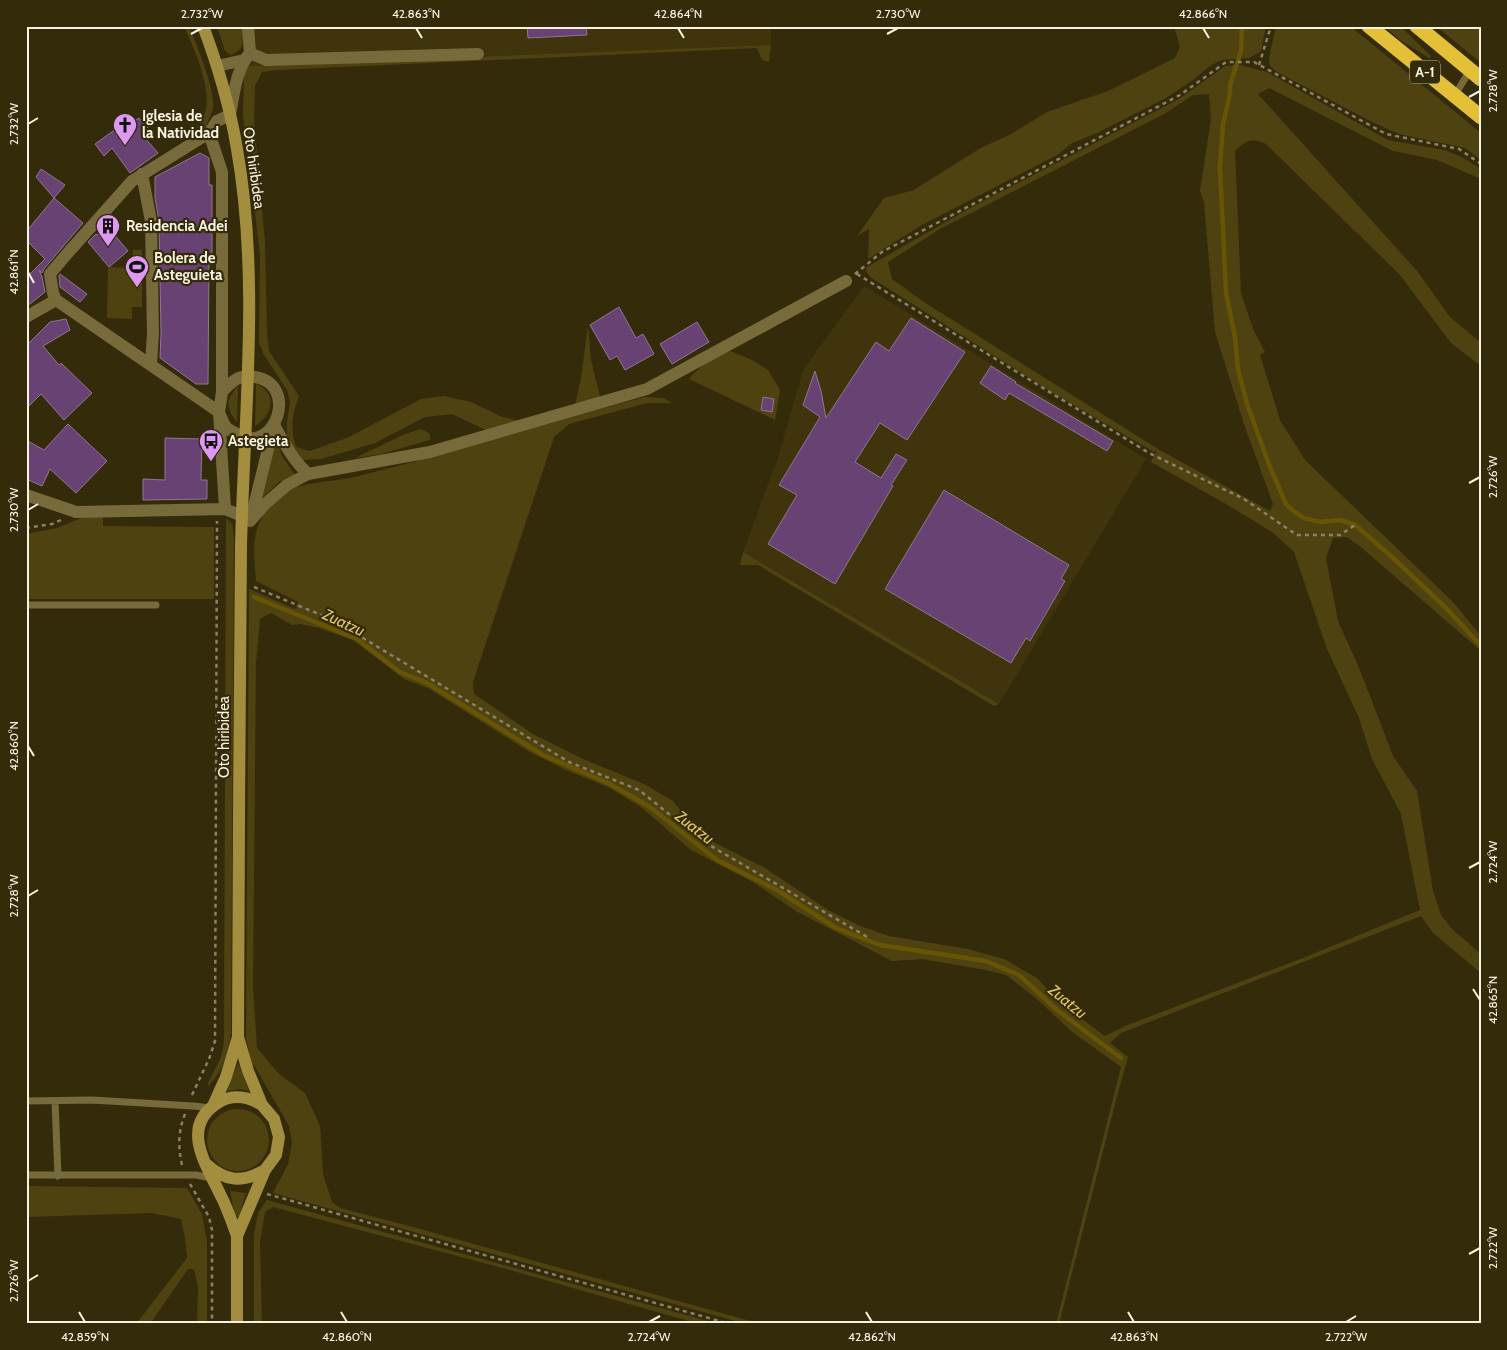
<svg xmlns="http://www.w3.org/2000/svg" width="1507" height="1350" font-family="Cabin,sans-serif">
<rect width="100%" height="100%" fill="#342b0b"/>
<!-- built -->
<path fill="#3f340b" d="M244 26H771V45L249 66 243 45Z
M864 286 1146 459 999 704 743 552 777 460 803 370Z"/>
<!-- green -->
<path fill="#4f4211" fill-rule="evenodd" d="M184 26H189C196 43 216 92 213 108 211 117 206 125 202 133L181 140 173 138 181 139C187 134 196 130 200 124 218 99 195 51 184 26Z
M217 26H244C243 39 245 50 231 55L225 51Z
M1174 26H1266L1261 51 1249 58 1222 60 1210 66 1193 80 1166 98 1097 133 1072 143 1059 154 920 226 868 259 869 229 857 236 884 198 914 190 979 149 1011 134 1047 112 1108 91 1175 58 1180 47Z
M1276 26H1350L1481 133V160L1465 148 1399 134 1374 123 1277 72 1270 66 1269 58Z
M1384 26H1400L1431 56 1429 58 1400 40Z
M1436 26H1481V63Z
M771 45 769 62 762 60 757 48 277 70 262 72 255 86 254 121 265 242 267 332 269 351 299 396C292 414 290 428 296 447L310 451 347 438 421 399 444 396 471 402 502 417 520 421 486 430 452 414 425 417 375 443 321 459 303 460 287 438V422L290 402 287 390 264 355 259 343 260 254 243 115 244 71 249 66Z
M1240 65 1267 72 1388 140 1444 150 1462 157 1481 169V179L1437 160 1393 151 1269 88 1258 94 1417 271 1450 317 1481 343V366L1451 343 1400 275 1266 144C1251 137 1247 140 1235 151L1241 294 1254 331 1265 352 1260 355 1280 420 1305 460 1453 602 1481 636V651L1362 548 1347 537 1333 538 1326 558 1338 621 1360 670 1393 756 1417 791 1433 891 1441 915 1452 929 1481 954V973L1433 933 1421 916 1121 1033 1110 1043 1128 1057 1116 1100 1059 1324H1056L1121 1067 1071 1031 1037 999 1006 975 986 970 922 959 892 961 796 911 753 882 691 850 641 807 608 787 566 770 530 752 428 688 404 679 353 640 319 628 300 624 292 625 271 613 260 619 256 663 253 986 257 1048 279 1074 305 1093 320 1126 323 1174 332 1202 340 1208 413 1227 761 1324H746L273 1193 288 1164 292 1143 289 1126 254 1065 251 1063 246 1038 249 589 295 609 298 602 256 581C253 545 250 522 280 495 296 482 330 482 350 478 449 455 546 422 645 397L663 398 672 403H647L569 424 554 437 473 682 474 694 533 734 583 759 644 784 673 801 684 815 713 842 765 868 828 910 860 926 889 936 968 949 1004 959 1037 978 1060 1003 1105 1036 1125 1026 1303 958 1420 910 1401 814 1372 759 1359 718 1327 649 1294 552 1272 532 1226 504 1151 462 1157 450 1154 452 1053 393 870 277 866 271 867 267 972 207 1179 99 1225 66ZM1209 94 1211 119 1200 191 1204 202 1215 332 1244 424 1273 504 1270 511 1158 449 924 302 892 279 888 262 940 229 1166 113 1193 95Z
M133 250H142V307H132V319L107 318 108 267 132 268Z
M588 326 591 360 600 397 575 405 581 378Z
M730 351 752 360 768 370 780 390 775 420 689 379C700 365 713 358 730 351Z
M256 384C278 393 273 415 255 426Z
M238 386 237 422C225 408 226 399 238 386Z
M421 429 430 434V440L381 454 355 458 405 434Z
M277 439 282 456 295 475 279 482 262 498 261 497Z
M86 516 103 517V526L214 527V599H26V534L57 528Z
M226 518 232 524 234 538 231 1032C229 1052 223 1072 208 1086V1083L221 1057 224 1042Z
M743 552 999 704 994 706 758 565H740Z
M238 1063 249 1091 240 1089 227 1091Z
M207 1140a31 31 0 1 1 62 0a31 31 0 1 1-62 0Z
M26 1186 187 1188 202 1214 207 1242V1324H197L198 1288 194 1269H188L150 1324H136L187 1258 185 1238 181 1219 152 1213 26 1217Z
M230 1191 246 1193 239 1216H235Z
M267 1200 719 1324H699L510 1270 273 1207 265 1212 260 1242 262 1324H254V1234L258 1213Z"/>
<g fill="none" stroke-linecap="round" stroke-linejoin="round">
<!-- stream -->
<path stroke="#675505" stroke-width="4.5" d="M1242 26 1241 51 1230 85V93L1223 125 1220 167 1226 293 1235 337 1238 369 1247 404 1270 467 1286 504 1292 510 1304 518 1320 522 1340 520 1355 525 1392 557 1447 609 1481 646
M254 597 357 639 400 672 427 683 543 755 608 783 650 807 717 860 777 890 836 928 880 945 986 961 1019 975 1057 1010 1121 1058"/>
</g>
<!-- building -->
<path fill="#684273" stroke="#8d7793" d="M527 26H586L587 35 528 38Z
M139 118 150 130 144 137 158 153 130 173 112 148 104 156 95 144 130 119 133 122Z
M200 153 209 158V185H212V261H209L208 384H196L160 358 161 333 159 221 155 198V177Z
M41 169 65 185 54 198 36 177Z
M54 198 83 223 44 269 42 273 39 270 42 277 45 292 26 307V278L45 259 26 240V232Z
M107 226 128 251 109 267 88 242 96 234 97 235Z
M60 274 87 294 80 302 60 287 59 276Z
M619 307 636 338 643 334 654 354 625 370 617 356 610 360 590 325Z
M911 318 965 352 907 440 880 423 855 462 881 478 896 454 907 460 891 485 893 486 835 584 768 544 797 495 779 485 820 417 803 405 815 371 821 391 826 418 876 342 889 351Z
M66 319 70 330 43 346 59 365 61 363 92 393 64 420 41 394 26 409V346L50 322Z
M697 322 709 342 672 364 660 344Z
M991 366 1016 382 1015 383 1113 441 1107 451 1009 393 1005 400 980 383Z
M763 397 774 399 772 412 761 410Z
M68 424 107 461 76 493 50 469 42 486 26 479V440L44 450Z
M165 438 202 439 201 480H207V499L143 500V479L165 480Z
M944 490 1069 565 1061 579 1065 581 1030 641 1026 638 1011 663 885 589Z"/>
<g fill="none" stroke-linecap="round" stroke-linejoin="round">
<!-- path -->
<path stroke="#898268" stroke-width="2.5" stroke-dasharray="4 4" stroke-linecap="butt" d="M1259 65 1271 26
M855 274 882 252 1180 95 1226 62H1254L1386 134 1459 149 1481 164
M857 274 1149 453 1244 499 1297 535H1340L1355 525
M26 528 52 524 61 520
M254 587 333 620 569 762 639 790 704 842 869 938
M192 1095 209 1059 215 1041 217 521
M182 1165C178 1146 178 1132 185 1114
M190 1184 209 1217 212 1230V1324
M267 1194 730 1324"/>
<!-- lane -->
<path stroke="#786b3b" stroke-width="7" d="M1455 95 1470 70
M26 605H156
M26 1101 92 1100 193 1106 203 1107 208 1110
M55 1101 58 1176
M26 1175H196L212 1178"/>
<!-- street -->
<path stroke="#786b3b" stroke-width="12" d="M250 53 266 60 478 54
M217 66 244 60
M209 133 222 172V392L219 412 225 509
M142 174 151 221 153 333 151 365
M26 317 56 300
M222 392C232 381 239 374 255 377 299 384 276 454 239 435 236 433 231 431 228 429 224 426 221 417 219 412L56 300 53 293 50 274 66 255 132 181 209 133 217 121 230 115C234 94 236 69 250 53L248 26
M274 425C284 443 293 460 308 474
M26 495 76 512 225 509 242 516
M251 518 274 425
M250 521 265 504 287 485 308 474 430 452 647 389 846 281"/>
<!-- secondary -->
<path stroke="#a38d3e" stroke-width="12" d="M203 26C218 66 230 107 237 149 260 280 244 414 241 546 239 710 239 873 238 1037L248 1071 262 1105 274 1119 279 1137 276 1155 265 1170 237 1236V1324
M213 1106 226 1077 238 1037
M206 1164C226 1182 242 1183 265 1170
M237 1236C232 1222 227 1207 220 1194 206 1164 179 1126 219 1102 233 1094 249 1097 262 1105"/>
<!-- highway -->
<path stroke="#e3c037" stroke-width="15" d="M1369 26 1481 117
M1417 26 1481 79"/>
</g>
<!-- ticks -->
<path fill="none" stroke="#f9f4e2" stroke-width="2" d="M416 28 422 38M678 28 684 38M1203 28 1209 38M191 34 202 28M887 34 898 28M1469 97 1480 91M28 124 38 118M28 272 34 283M1469 483 1480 477M28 510 38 504M28 746 34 756M1469 868 1480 862M28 896 38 890M1473 989 1480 1000M1469 1254 1480 1248M28 1281 38 1275M79 1312 85 1322M341 1312 347 1322M866 1312 872 1322M1128 1312 1134 1322M649 1322 660 1316M1346 1322 1356 1316"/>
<!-- icons -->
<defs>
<g id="church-pin" transform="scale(1.25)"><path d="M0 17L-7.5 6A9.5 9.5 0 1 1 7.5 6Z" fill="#de98f2" stroke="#342b0b"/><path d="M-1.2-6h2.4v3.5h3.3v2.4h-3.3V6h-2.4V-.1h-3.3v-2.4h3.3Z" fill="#111"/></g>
<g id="building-pin" transform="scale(1.25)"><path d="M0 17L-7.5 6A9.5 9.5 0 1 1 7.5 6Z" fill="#de98f2" stroke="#342b0b"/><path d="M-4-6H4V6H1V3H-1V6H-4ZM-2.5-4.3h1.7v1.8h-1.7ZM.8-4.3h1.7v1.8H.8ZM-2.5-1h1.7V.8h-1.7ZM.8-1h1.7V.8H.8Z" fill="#111"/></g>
<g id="stadium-pin" transform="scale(1.25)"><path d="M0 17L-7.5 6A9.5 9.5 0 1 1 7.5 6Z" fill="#de98f2" stroke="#342b0b"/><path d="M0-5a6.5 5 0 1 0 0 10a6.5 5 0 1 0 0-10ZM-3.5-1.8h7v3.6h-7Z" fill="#111"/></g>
<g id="bus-pin" transform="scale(1.25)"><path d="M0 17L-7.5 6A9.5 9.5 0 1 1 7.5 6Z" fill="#de98f2" stroke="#342b0b"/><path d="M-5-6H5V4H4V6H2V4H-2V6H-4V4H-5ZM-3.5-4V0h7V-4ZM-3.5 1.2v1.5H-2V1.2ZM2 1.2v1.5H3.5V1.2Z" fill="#111"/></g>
</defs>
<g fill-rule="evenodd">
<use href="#church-pin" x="125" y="125"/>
<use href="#building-pin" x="108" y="226"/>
<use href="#stadium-pin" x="137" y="267"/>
<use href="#bus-pin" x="211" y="441"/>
</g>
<g text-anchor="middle" stroke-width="4.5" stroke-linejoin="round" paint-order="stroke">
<!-- shield labels -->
<rect fill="#342b0b" stroke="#beb8a2" stroke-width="1" x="1410" y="60.5" width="30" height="23" rx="4"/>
<g font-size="14" font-weight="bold" fill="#f9f4e2">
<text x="1425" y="77">A-1</text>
</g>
<!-- poi labels -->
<g font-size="15" font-weight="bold" fill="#f9f4e2" stroke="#342b0b" text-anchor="start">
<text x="142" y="121">Iglesia de<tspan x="142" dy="17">la Natividad</tspan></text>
<text x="126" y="231">Residencia Adei</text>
<text x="154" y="263">Bolera de<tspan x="154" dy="17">Asteguieta</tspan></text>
<text x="228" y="446">Astegieta</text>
</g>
<!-- street labels -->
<g font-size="15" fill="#f9f4e2" stroke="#342b0b">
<text transform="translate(254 168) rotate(82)" y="5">Oto hiribidea</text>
<text transform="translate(224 737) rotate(-90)" y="5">Oto hiribidea</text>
</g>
<!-- water labels -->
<g font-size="16" font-style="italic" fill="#e0c564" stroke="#342b0b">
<text transform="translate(344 622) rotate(25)" y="6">Zuatzu</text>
<text transform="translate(695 827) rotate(38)" y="6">Zuatzu</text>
<text transform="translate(1068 1001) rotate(39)" y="6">Zuatzu</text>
</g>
</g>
<!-- border -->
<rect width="1507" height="1350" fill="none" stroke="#342b0b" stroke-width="55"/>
<rect x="28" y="28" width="1452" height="1294" fill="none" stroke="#f9f4e2" stroke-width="2"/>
<g font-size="12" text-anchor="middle" fill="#f9f4e2">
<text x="202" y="18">2.732°W</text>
<text x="416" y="18">42.863°N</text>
<text x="678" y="18">42.864°N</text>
<text x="898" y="18">2.730°W</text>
<text x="1203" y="18">42.866°N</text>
<text transform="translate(1493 91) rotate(-90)" y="4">2.728°W</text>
<text transform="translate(14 124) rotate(-90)" y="4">2.732°W</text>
<text transform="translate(14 272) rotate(-90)" y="4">42.861°N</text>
<text transform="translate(1493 477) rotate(-90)" y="4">2.726°W</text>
<text transform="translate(14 510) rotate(-90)" y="4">2.730°W</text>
<text transform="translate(14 746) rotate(-90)" y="4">42.860°N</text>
<text transform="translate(1493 862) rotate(-90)" y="4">2.724°W</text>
<text transform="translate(14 896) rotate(-90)" y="4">2.728°W</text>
<text transform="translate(1493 1000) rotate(-90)" y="4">42.865°N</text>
<text transform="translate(1493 1248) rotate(-90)" y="4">2.722°W</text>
<text transform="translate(14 1281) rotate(-90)" y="4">2.726°W</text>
<text x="85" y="1341">42.859°N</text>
<text x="347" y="1341">42.860°N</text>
<text x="649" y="1341">2.724°W</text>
<text x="872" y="1341">42.862°N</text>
<text x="1134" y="1341">42.863°N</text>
<text x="1346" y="1341">2.722°W</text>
</g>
</svg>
